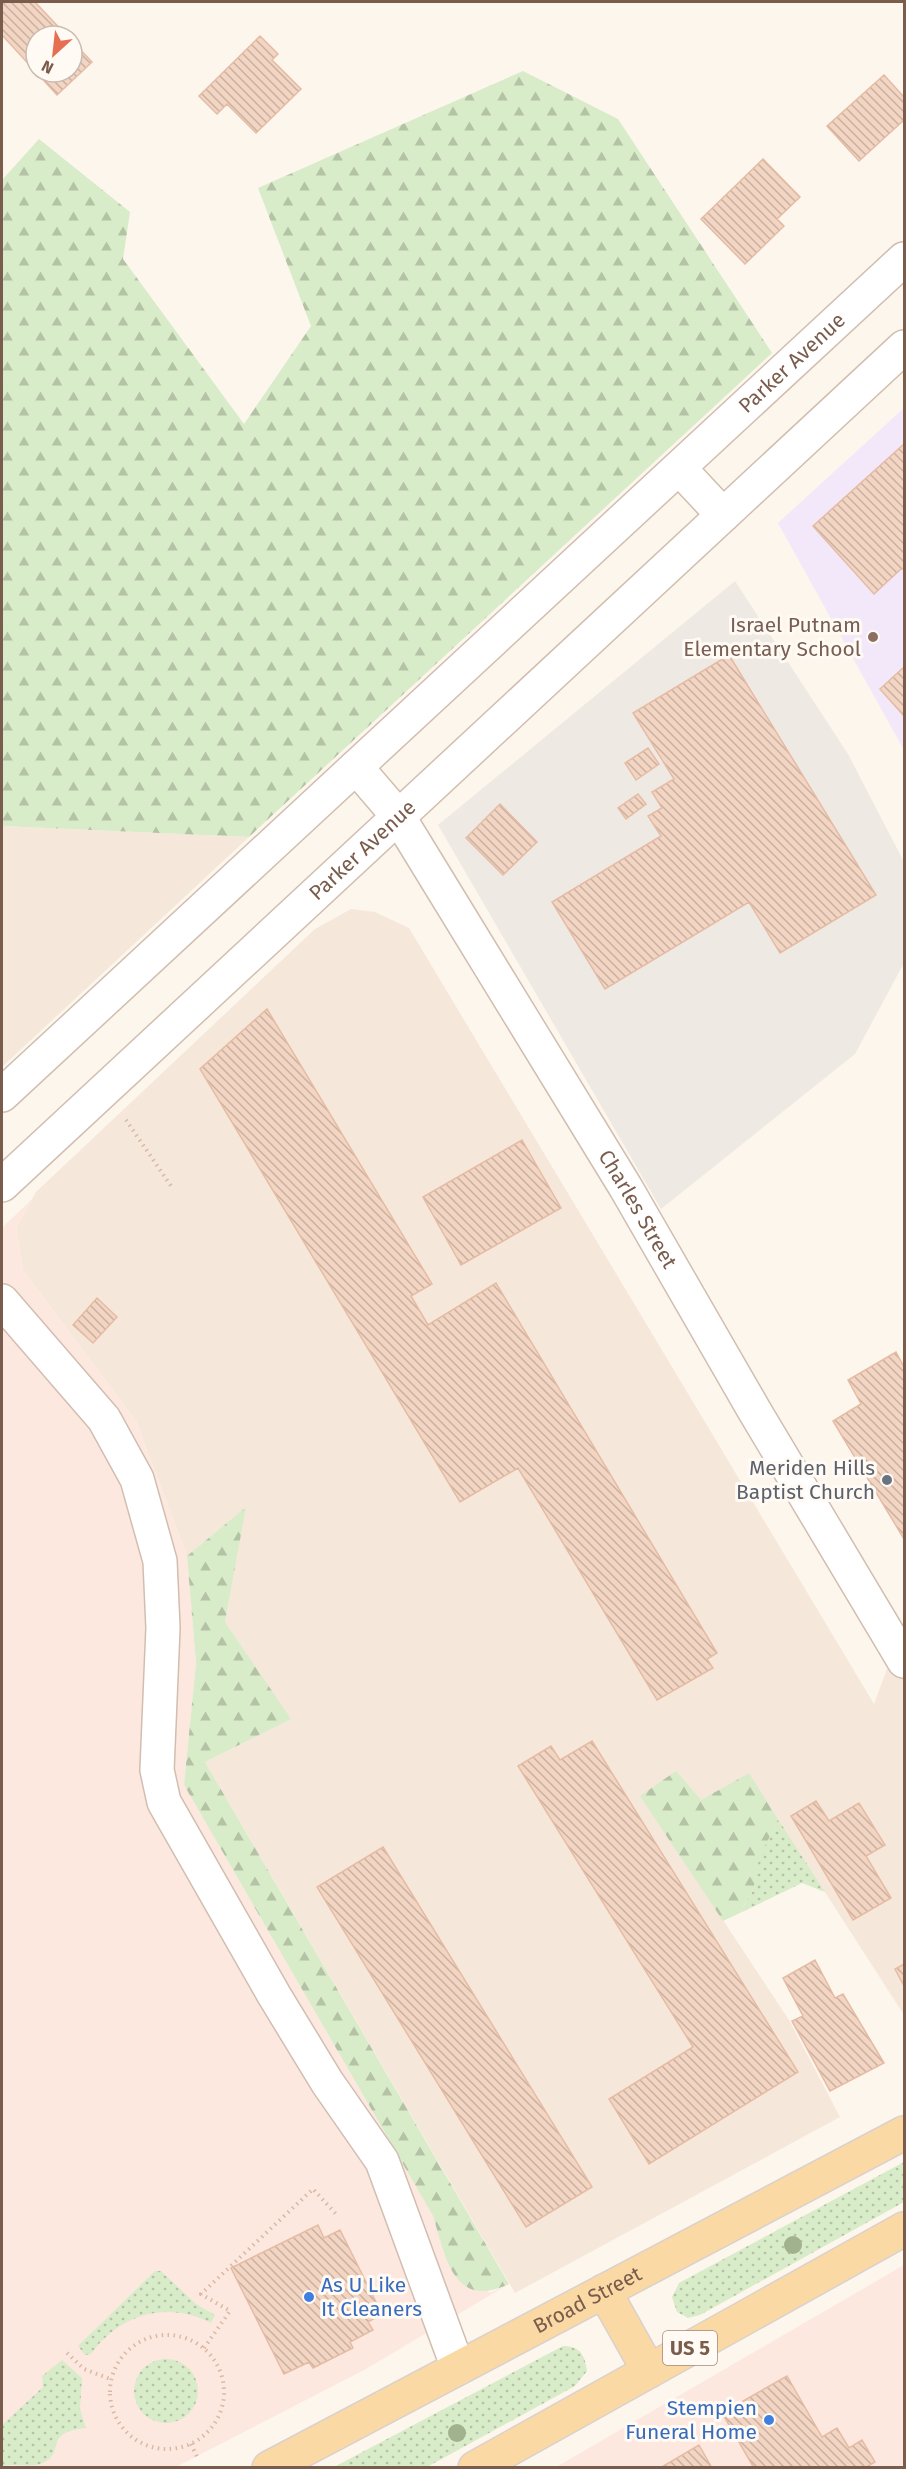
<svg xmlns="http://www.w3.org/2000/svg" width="906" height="2469" font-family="'Fira Sans',sans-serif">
<defs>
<pattern id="grass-dots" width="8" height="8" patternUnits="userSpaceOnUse" patternTransform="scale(1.5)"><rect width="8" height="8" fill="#d8ecc9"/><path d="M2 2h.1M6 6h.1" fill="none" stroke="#b4c2a5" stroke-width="1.8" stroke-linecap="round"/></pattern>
<pattern id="forest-firs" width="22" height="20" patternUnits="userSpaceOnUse" patternTransform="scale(1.5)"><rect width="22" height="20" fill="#d8ecc9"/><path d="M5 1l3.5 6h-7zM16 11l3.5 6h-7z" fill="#b4c2a5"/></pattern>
<pattern id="building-back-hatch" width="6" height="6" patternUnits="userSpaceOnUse" patternTransform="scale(1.5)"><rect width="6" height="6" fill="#f3d5c3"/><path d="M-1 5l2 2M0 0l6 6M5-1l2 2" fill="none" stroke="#cab0a1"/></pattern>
</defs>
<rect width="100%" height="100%" fill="#fdf6ec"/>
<!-- residential -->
<path fill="#f5e8da" d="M2 826 249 837 2 1067Z
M351 909 375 912 409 928 874 1704 904 1623V2015L749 1774 701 1800 641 1796 789 2020 840 2117 515 2293 205 1762 290 1719 225 1622 245 1508 187 1556 136 1421 23 1270 16 1228 36 1192 315 929Z"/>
<!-- commercial -->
<path fill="#fde8e0" d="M32 1199 16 1228 23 1270 136 1421 187 1556 196 1663 184 1785 433 2216 444 2253 490 2293 509 2284 366 2369 176 2467 2 2468V1228Z
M904 2265V2467H556Z"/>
<!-- industrial -->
<path fill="#efe9e4" d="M735 581 848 754 904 862V963L855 1054 661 1209 438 825Z"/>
<!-- education -->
<path fill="#f3e8fa" d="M904 408V750L778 523Z"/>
<!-- grass -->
<path fill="url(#grass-dots)" d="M778 1819 825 1892 802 1883 740 1913 754 1888 758 1859Z
M904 2162V2202L700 2315 688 2318 677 2312 672 2297 679 2283Z
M155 2271H161L196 2304 215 2315 211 2323C168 2300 119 2314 91 2354L85 2355 78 2346Z
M563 2346C580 2346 585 2355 587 2371L575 2386 427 2467H334Z
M134 2391a32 32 0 1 1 64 0a32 32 0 1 1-64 0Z
M62 2360 82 2378 80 2409 86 2428C41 2433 67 2452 43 2463 30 2469 15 2462 2 2467V2425L43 2387 42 2376Z"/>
<!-- forest -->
<path fill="url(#forest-firs)" d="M523 71 618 119 772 353 249 837 2 826V180L39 139 130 212 123 259 244 424 311 326 258 188Z
M246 1507 225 1622 291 1719 205 1762 509 2284C454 2310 446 2259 433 2216L184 1785 196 1663 187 1556Z
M676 1771 701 1800 749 1773 778 1819 759 1859 754 1888 740 1913 723 1921 640 1796Z"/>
<!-- building -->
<path fill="url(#building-back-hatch)" stroke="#e6bba3" stroke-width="1.5" d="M2 2H35L67 36H36V72L2 35Z
M260 36 278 54 272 60 301 89 256 133 227 104 217 114 199 96Z
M72 41 92 62 57 95 36 72H72Z
M884 75 904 97V120L859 161 827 126Z
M763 159 800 197 777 219 784 226 745 264 701 219Z
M904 444V569H901L874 594 813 526Z
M729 655 876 895 780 953 749 902 605 989 552 902 661 836 648 816 662 808 652 792 674 779 633 713Z
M904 667V716L880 689Z
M648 748 659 764 636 780 625 763Z
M638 794 646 804 626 819 618 808Z
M500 804 537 842 503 875 466 838Z
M267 1009 432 1284 411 1296 428 1325 496 1283 717 1653 707 1659 713 1668 657 1700 518 1468 460 1502 200 1069Z
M522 1140 561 1208 461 1265 423 1197Z
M97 1298 117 1317 93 1343 73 1325Z
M896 1352 904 1367V1539L833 1421 861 1404 848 1380Z
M592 1741 798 2072 649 2164 609 2099 693 2047 518 1766 551 1746 560 1760Z
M816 1801 829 1821 859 1803 885 1845 866 1856 891 1898 853 1920 791 1816Z
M383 1847 592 2187 526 2227 317 1887Z
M815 1960 835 1998 843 1994 884 2063 830 2091 792 2021 803 2016 783 1978Z
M904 1964V1986L895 1969Z
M318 2225 324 2238 340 2230 382 2314 368 2322 373 2330 350 2342 353 2348 313 2368 309 2362 284 2374 231 2268Z
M787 2376 822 2437 837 2428 849 2448 862 2440 875 2462 865 2468H754L722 2413Z
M699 2445 712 2468H660Z"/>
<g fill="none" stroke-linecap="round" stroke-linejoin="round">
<!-- minor casing -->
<g stroke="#d1beb0" stroke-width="36">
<g id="minor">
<path d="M679 468 723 515"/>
<path id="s1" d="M356 767 398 816 626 1188 754 1410 904 1661"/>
<path id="s2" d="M2 1095 904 259"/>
<path id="s3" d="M2 1185 904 347"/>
<path d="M2 1301 104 1419 137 1479 160 1561 163 1628 157 1770 164 1802 274 1995 327 2082 382 2161 458 2368"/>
</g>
</g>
<!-- major casing -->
<g stroke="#dad1cd" stroke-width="36">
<g id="major">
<path d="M604 2291 649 2371"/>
<path id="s4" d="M269 2468 904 2133"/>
<path d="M475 2468 904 2229"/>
</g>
</g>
<!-- path -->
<path stroke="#d9b8a5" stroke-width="4" stroke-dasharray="1.5 4.5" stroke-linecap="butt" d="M126 1120 171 1186
M110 2392a57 57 0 1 1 114 0a57 57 0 1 1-114 0Z
M204 2348 230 2311 201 2294 313 2189 336 2214
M67 2353 84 2369 110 2379
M191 2444 197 2457"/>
<!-- minor -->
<use href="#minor" stroke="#fff" stroke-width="33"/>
<!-- major -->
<use href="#major" stroke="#fbd9a5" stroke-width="33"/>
</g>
<!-- trees -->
<g fill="#a0b28e">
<circle cx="793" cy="2245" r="9"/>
<circle cx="457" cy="2433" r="9"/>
</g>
<!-- markers -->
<circle fill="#8d6e63" stroke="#fffaf3" stroke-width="2" cx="873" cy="637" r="6"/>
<circle fill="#6b7280" stroke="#fffaf3" stroke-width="2" cx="887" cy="1480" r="6"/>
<g fill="#3f7fe0" stroke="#fffaf3" stroke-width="2">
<circle cx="309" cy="2297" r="6"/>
<circle cx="769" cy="2420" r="6"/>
</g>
<g text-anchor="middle" stroke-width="6" stroke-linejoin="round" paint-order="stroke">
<!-- shield labels -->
<rect fill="#fffaf3" stroke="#a28b7f" stroke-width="1.5" x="663" y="2331" width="54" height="34" rx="4.5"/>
<g font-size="20" font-weight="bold" fill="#7a5c4d">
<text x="690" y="2355">US 5</text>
</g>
<!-- street labels -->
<g font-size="21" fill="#7a5c4d" stroke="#fffaf3">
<text dy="7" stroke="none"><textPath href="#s2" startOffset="1077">Parker Avenue</textPath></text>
<text dy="7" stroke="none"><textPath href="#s3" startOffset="492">Parker Avenue</textPath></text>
<text dy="7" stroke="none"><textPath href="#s1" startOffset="525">Charles Street</textPath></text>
<text dy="7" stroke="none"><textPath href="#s4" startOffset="360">Broad Street</textPath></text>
</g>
<!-- education labels -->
<g font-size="21" fill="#785e54" stroke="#fffaf3" text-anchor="end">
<text x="861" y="632">Israel Putnam<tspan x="861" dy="24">Elementary School</tspan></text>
</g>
<!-- worship labels -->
<g font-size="21" fill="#5b616d" stroke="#fffaf3" text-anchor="end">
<text x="875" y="1475">Meriden Hills<tspan x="875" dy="24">Baptist Church</tspan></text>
</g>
<!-- shop labels -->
<g font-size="21" fill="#366cbe" stroke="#fffaf3" text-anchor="start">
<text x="321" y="2292">As U Like<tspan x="321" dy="24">It Cleaners</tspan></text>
<text x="757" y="2415" text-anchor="end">Stempien<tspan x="757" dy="24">Funeral Home</tspan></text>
</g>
</g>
<!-- border -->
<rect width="906" height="2469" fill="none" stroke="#7a5c4d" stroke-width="6"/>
<!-- north arrow -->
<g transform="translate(54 54) rotate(207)"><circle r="28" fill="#fffaf3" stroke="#cabbb1" stroke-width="1.5"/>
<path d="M0-4.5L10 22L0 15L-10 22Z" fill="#e76f51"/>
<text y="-9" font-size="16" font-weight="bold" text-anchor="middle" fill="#7a5c4d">N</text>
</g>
</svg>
